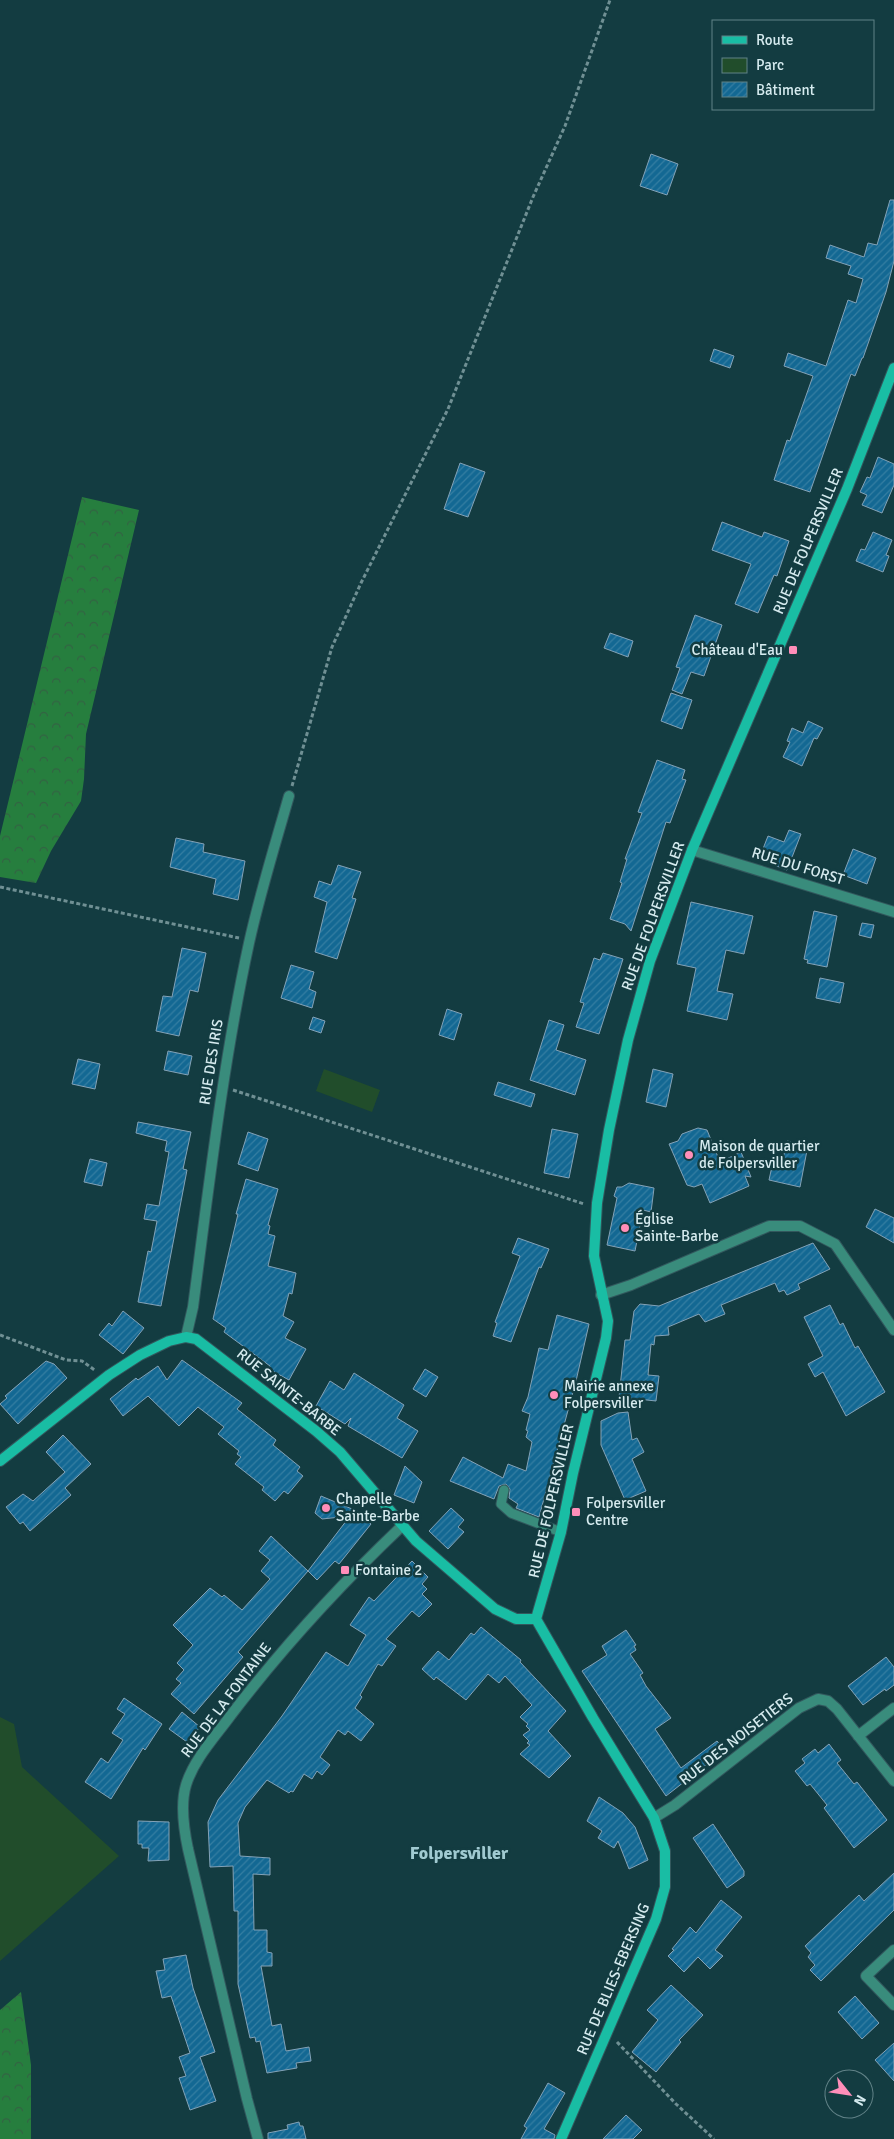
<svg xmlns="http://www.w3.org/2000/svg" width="894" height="2139" font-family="Signika,sans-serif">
<defs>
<pattern id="forest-crowns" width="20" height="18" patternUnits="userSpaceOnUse" patternTransform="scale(1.25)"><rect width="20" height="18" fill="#267e3e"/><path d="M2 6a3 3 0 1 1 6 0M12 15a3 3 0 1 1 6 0" fill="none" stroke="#336243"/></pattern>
<pattern id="building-hatch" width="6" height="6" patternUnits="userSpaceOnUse" patternTransform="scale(1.25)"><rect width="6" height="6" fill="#136893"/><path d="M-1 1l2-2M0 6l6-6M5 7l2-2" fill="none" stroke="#357ea2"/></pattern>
</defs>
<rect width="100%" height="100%" fill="#133c41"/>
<!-- green -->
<path fill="#214d2b" d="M324 1069 380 1090 372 1112 316 1091Z
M0 1717 14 1724 22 1767 119 1856 0 1961Z"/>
<!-- forest -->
<path fill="url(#forest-crowns)" d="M82 497 139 510 86 734 84 779 81 801 51 851 36 883 0 877V836Z
M21 1992 31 2065V2139H0V2010Z"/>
<!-- building -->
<path fill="url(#building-hatch)" stroke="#83a2b7" d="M651 154 678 164 667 195 640 186Z
M890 200H894V261L886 292 863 358H862L855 376 851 374 810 492 774 480 787 440 790 441 813 376 784 366 788 353 826 366 848 300 856 303 863 279 848 274 851 266 826 258 830 245 864 257 868 243 877 245Z
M714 349 734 356 730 368 710 361Z
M878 457 894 464V485L882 513 862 505 867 495 860 492 867 477 870 478Z
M460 463 485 472 468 517 444 509Z
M722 522 762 537 764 532 789 541 777 576 774 575 758 613 735 604 751 564 712 550Z
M873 532 892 540 886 555 889 556 883 572 856 561 861 549 865 550Z
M695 615 722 625 704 676 691 672 682 694 672 690 680 668 676 667Z
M610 633 633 641 628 657 604 648Z
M671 693 692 700 682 729 661 721Z
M808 721 823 728 817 739 814 738 802 766 783 757 790 742 787 741 792 728 803 733Z
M657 760 685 770 682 779 686 780 670 823 666 822 631 931 625 924 610 919 622 883 620 882 627 859H625L642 813 638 812Z
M789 830 801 834 787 870 759 859 768 836 784 842Z
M176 838 204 844 203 852 245 861 238 900 213 894 216 879 170 867Z
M853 849 876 858 867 884 843 875Z
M338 865 361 872 352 898 356 899 337 959 315 952 327 902 314 897 319 881 331 885Z
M691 902 753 916 744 954 726 950 717 991 733 994 727 1020 687 1011 696 968 677 964Z
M814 911 837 916 827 967 807 963 808 960 804 959Z
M862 923 874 925 871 938 859 935Z
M182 948 206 953 198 992 190 990 179 1036 156 1031 163 996 172 997Z
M603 953 623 959 599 1034 576 1027 584 1003 580 1002 594 958 600 960Z
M291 965 314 972 309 989 316 992 312 1008 281 998Z
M820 978 844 983 840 1003 816 998Z
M447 1009 462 1014 454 1040 439 1035Z
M313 1017 325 1021 321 1033 309 1029Z
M549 1020 564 1025 556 1050 586 1060 575 1095 530 1080Z
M168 1051 192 1056 188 1075 164 1070Z
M78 1059 100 1064 95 1089 72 1084Z
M653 1069 673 1074 666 1107 646 1102Z
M498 1082 535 1094 531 1107 494 1095Z
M138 1122 191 1132 183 1169 187 1170 161 1306 138 1302 148 1251 151 1252 157 1221 144 1219 147 1204 159 1206 169 1152 165 1151 167 1141 136 1133Z
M698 1128 707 1130 720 1162 741 1152 751 1177 745 1176 749 1186 710 1203 702 1184 694 1187 687 1185 669 1144 678 1141 682 1134Z
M552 1129 578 1134 569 1178 544 1173Z
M248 1132 268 1139 258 1171 238 1164Z
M787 1141 808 1145 800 1187 769 1180 774 1157 783 1159Z
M90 1159 107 1163 102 1186 84 1182Z
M246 1179 278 1189 268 1225 270 1226 268 1234 275 1236 268 1266 296 1273 292 1294 289 1293 283 1316 294 1322 285 1338 306 1349 289 1380 269 1369 270 1366 224 1332 226 1328 213 1319 238 1214H236Z
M629 1183 654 1188 651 1212 643 1210 635 1251 607 1245 617 1198 614 1196 617 1187H622Z
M875 1209 894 1218V1243L866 1227Z
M518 1238 549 1249 541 1268 539 1267 511 1342 493 1336 497 1323 495 1322 520 1256 512 1253Z
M813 1243 830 1269 798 1284 800 1289 787 1295 784 1290 779 1292 775 1283 721 1305 725 1314 705 1322 699 1314 668 1327 669 1335 655 1336 654 1345 651 1344 648 1375 659 1376 656 1401 619 1397 625 1340H630L634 1311 640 1304 659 1306Z
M830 1305 840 1325 843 1323 855 1348 858 1346 885 1392 846 1416 823 1372 815 1377 808 1364 823 1356 804 1317Z
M123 1311 144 1328 123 1354 99 1335 109 1323 112 1326Z
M557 1315 589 1324 576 1381 539 1517 516 1508 518 1504 509 1498 510 1489 506 1484 499 1486 494 1499 450 1481 463 1457 503 1478 508 1464 526 1471 532 1442 526 1437 528 1431 526 1430 530 1414 522 1411 528 1397 539 1348 548 1350Z
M182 1360 242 1403 237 1409 276 1440 273 1445 300 1467 297 1471 303 1476 288 1494 284 1491 275 1501 262 1490 264 1487 235 1464 241 1457 237 1454 239 1451 218 1434 224 1427 198 1407 179 1426 148 1396 123 1416 110 1399 136 1378 138 1380 158 1366 167 1380Z
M46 1361 54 1364 67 1378 18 1424 0 1404 7 1398 5 1396Z
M425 1369 438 1377 426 1397 413 1389Z
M354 1373 404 1405 397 1418 418 1431 402 1458 348 1426 351 1418 345 1424 316 1406 330 1381 344 1390Z
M628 1412 632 1440 637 1438 644 1452 632 1459 646 1491 625 1500 601 1445V1421L618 1413Z
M63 1435 91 1464 65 1488 71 1495 30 1531 23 1522 20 1524 6 1507 23 1494 33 1501 65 1472 46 1452Z
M405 1466 422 1482 414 1503 394 1495Z
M321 1496 364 1514 359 1515 371 1524 339 1564 335 1561 317 1580 308 1571 238 1652 243 1657 194 1714 171 1694 181 1683 176 1679 184 1670 177 1663 193 1645 173 1625 210 1588 222 1597 224 1595 242 1610 270 1579 261 1571 270 1560 259 1551 271 1536 308 1571 350 1516 322 1519 315 1513Z
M451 1508 464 1520 458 1527 464 1532 448 1549 429 1531Z
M412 1561 428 1577 422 1584 427 1589 422 1594 432 1604 419 1617 412 1611 386 1639 396 1646 382 1666 378 1664 360 1695 362 1697 355 1708 374 1724 361 1741 348 1731 345 1735 338 1730 320 1757 330 1765 322 1775 317 1771 312 1779 304 1774 293 1792 291 1791 289 1793 267 1780 245 1807 238 1823 240 1856 270 1858V1875L253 1874 254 1930H267V1952L272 1953V1966H261L272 2026 281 2024 286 2051 309 2047 311 2061 296 2063 297 2068 267 2073 260 2041 256 2042 255 2037 250 2038 238 1984V1911H234L233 1866 210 1867 208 1822 218 1800 282 1716 326 1652 348 1666 366 1635 350 1625 369 1597 374 1601Z
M481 1627 521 1660 520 1662 566 1711 548 1731 571 1756 549 1778 520 1754 530 1745 527 1743 529 1741 523 1735 530 1730 526 1726 528 1724 520 1717 532 1705 505 1676 499 1683 488 1674 466 1700 436 1677 434 1680 422 1669 438 1651 449 1660 471 1633 474 1635Z
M626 1630 636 1645 634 1646 636 1650 630 1654 643 1673 640 1675 646 1686 671 1718 655 1729 681 1768 717 1741 725 1750 666 1796 582 1671 607 1655 602 1646Z
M886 1657 894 1667V1685L886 1691 885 1689 863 1705 848 1686Z
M124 1698 162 1724 145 1750 143 1748 111 1799 85 1782 101 1758 108 1763 123 1740 112 1733 125 1714 117 1709Z
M182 1712 200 1727 187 1742 169 1729Z
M829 1744 841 1760 837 1763 854 1784 857 1782 887 1820 854 1848 824 1808 827 1805 810 1784 807 1786 795 1771 805 1763 802 1759 815 1749 818 1753Z
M599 1797 623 1813 635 1827 648 1860 629 1869 618 1841 614 1848 598 1838 602 1831 587 1821Z
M138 1821 169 1822V1860L148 1861 149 1848H142V1844H138Z
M713 1824 744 1871V1876L727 1888 693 1838Z
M894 1873V1910L821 1981 810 1970 815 1965 808 1957 811 1953 805 1946 859 1895 864 1901Z
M721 1900 742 1917 715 1950 723 1956 710 1969 698 1957 684 1972 668 1956 674 1950 672 1949 690 1927 696 1933Z
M186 1955 193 1988 215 2052 200 2057 216 2101 190 2110 179 2078 186 2076 179 2057 190 2053 171 1996 162 1998 156 1971 165 1970 163 1959Z
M671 1985 703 2015 679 2040 681 2042 656 2072 632 2052 658 2020 647 2010Z
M855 1996 879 2023 862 2039 838 2012Z
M894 2043V2081L875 2060Z
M548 2083 565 2093 544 2129 555 2135 554 2139H521L527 2128 524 2126Z
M626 2115 642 2130 633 2139H603Z
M299 2122 300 2126H303L306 2139H268V2133L288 2129 287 2125Z"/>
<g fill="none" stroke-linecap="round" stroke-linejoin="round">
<!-- lane casing -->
<g stroke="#32585d" stroke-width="11">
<path id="lane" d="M504 1490 501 1504 511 1513 561 1532"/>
</g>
<!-- street casing -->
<g stroke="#32585d" stroke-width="12">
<path id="street" d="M692 850 894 912
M601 1295 631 1285 769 1226H800L835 1244 894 1330
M186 1337 193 1307C209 1185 223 1063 249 943 260 893 275 845 289 796
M858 1736 894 1708
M654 1818 675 1805 799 1708 818 1699 828 1701 837 1709 894 1781
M894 1950 866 1976 894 2005
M258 2139 247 2099 188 1849C184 1830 180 1805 186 1785 194 1759 215 1737 231 1715 283 1647 340 1585 402 1526"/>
</g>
<!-- secondary casing -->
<g stroke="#32585d" stroke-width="12">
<path id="secondary" d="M0 1461 109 1375 140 1355 169 1341 186 1337 196 1339 316 1431 340 1452 416 1541 495 1609 516 1619H536
M536 1619 561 1532 573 1473 606 1338 608 1321 594 1256 597 1203 609 1130 628 1040 650 961 692 850 847 489 894 368
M536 1619 593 1718 654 1818 665 1851V1887L656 1919 561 2139"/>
</g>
<!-- path -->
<path stroke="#709094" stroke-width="3" stroke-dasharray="4 2.5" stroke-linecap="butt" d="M292 786 332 647 361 583 448 409 533 197 565 126 610 0
M0 887 239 938
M233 1090 584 1204
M0 1335 66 1360 82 1361 96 1371
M617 2042 676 2104 714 2139"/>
<!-- lane -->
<use href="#lane" stroke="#398c7c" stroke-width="9"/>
<!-- street -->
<use href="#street" stroke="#398c7c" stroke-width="10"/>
<!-- secondary -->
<use href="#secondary" stroke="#19bda4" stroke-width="10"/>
</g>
<!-- markers -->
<g fill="#ff8eb9" stroke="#133c41" stroke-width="2">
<rect x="788" y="645" width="10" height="10" rx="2.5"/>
<circle cx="689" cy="1155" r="5"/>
<circle cx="625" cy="1228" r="5"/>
<circle cx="554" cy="1395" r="5"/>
<circle cx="326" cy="1508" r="5"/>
<rect x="571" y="1507" width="10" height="10" rx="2.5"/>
<rect x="340" y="1565" width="10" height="10" rx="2.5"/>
</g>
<g text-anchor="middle" stroke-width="5" stroke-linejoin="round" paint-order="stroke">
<!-- street labels -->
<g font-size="15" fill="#d6ebef" stroke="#133c41">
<text transform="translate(808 541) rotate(-67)" y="5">RUE DE FOLPERSVILLER</text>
<text transform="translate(798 866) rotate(17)" y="5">RUE DU FORST</text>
<text transform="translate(653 916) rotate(-70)" y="5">RUE DE FOLPERSVILLER</text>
<text transform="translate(211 1062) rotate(-81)" y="5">RUE DES IRIS</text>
<text transform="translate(289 1392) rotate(39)" y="5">RUE SAINTE-BARBE</text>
<text transform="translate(551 1501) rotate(-77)" y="5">RUE DE FOLPERSVILLER</text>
<text transform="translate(226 1700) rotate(-53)" y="5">RUE DE LA FONTAINE</text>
<text transform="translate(736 1739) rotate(-38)" y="5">RUE DES NOISETIERS</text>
<text transform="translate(613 1979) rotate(-67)" y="5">RUE DE BLIES-EBERSING</text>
</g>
<!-- poi labels -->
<g font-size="15" fill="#d6ebef" stroke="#133c41" text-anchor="start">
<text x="783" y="655" text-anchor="end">Château d'Eau</text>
<text x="699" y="1151">Maison de quartier<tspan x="699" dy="17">de Folpersviller</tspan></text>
<text x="635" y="1224">Église<tspan x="635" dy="17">Sainte-Barbe</tspan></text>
<text x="564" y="1391">Mairie annexe<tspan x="564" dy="17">Folpersviller</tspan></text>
<text x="336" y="1504">Chapelle<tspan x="336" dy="17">Sainte-Barbe</tspan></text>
<text x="586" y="1508">Folpersviller<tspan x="586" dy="17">Centre</tspan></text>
<text x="355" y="1575">Fontaine 2</text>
</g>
<!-- quarter labels -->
<g font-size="18" font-weight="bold" fill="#a0cad1" stroke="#133c41">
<text x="459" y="1859">Folpersviller</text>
</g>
</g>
<!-- legend -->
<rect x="712" y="20" width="162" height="90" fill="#133c41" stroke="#618287"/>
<rect x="722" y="36" width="25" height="8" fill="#19bda4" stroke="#618287"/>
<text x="756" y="45" font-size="15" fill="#d6ebef">Route</text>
<rect x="722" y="58" width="25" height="15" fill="#214d2b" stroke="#618287"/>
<text x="756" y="70" font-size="15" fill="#d6ebef">Parc</text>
<rect x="722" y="82" width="25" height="15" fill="url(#building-hatch)" stroke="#618287"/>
<text x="756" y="95" font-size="15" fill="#d6ebef">Bâtiment</text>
<!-- north arrow -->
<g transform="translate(849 2094) rotate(120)"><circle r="24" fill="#133c41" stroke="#618287"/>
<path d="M0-4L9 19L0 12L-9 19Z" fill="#ff8eb9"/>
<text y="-8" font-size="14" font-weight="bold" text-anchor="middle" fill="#d6ebef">N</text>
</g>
</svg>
